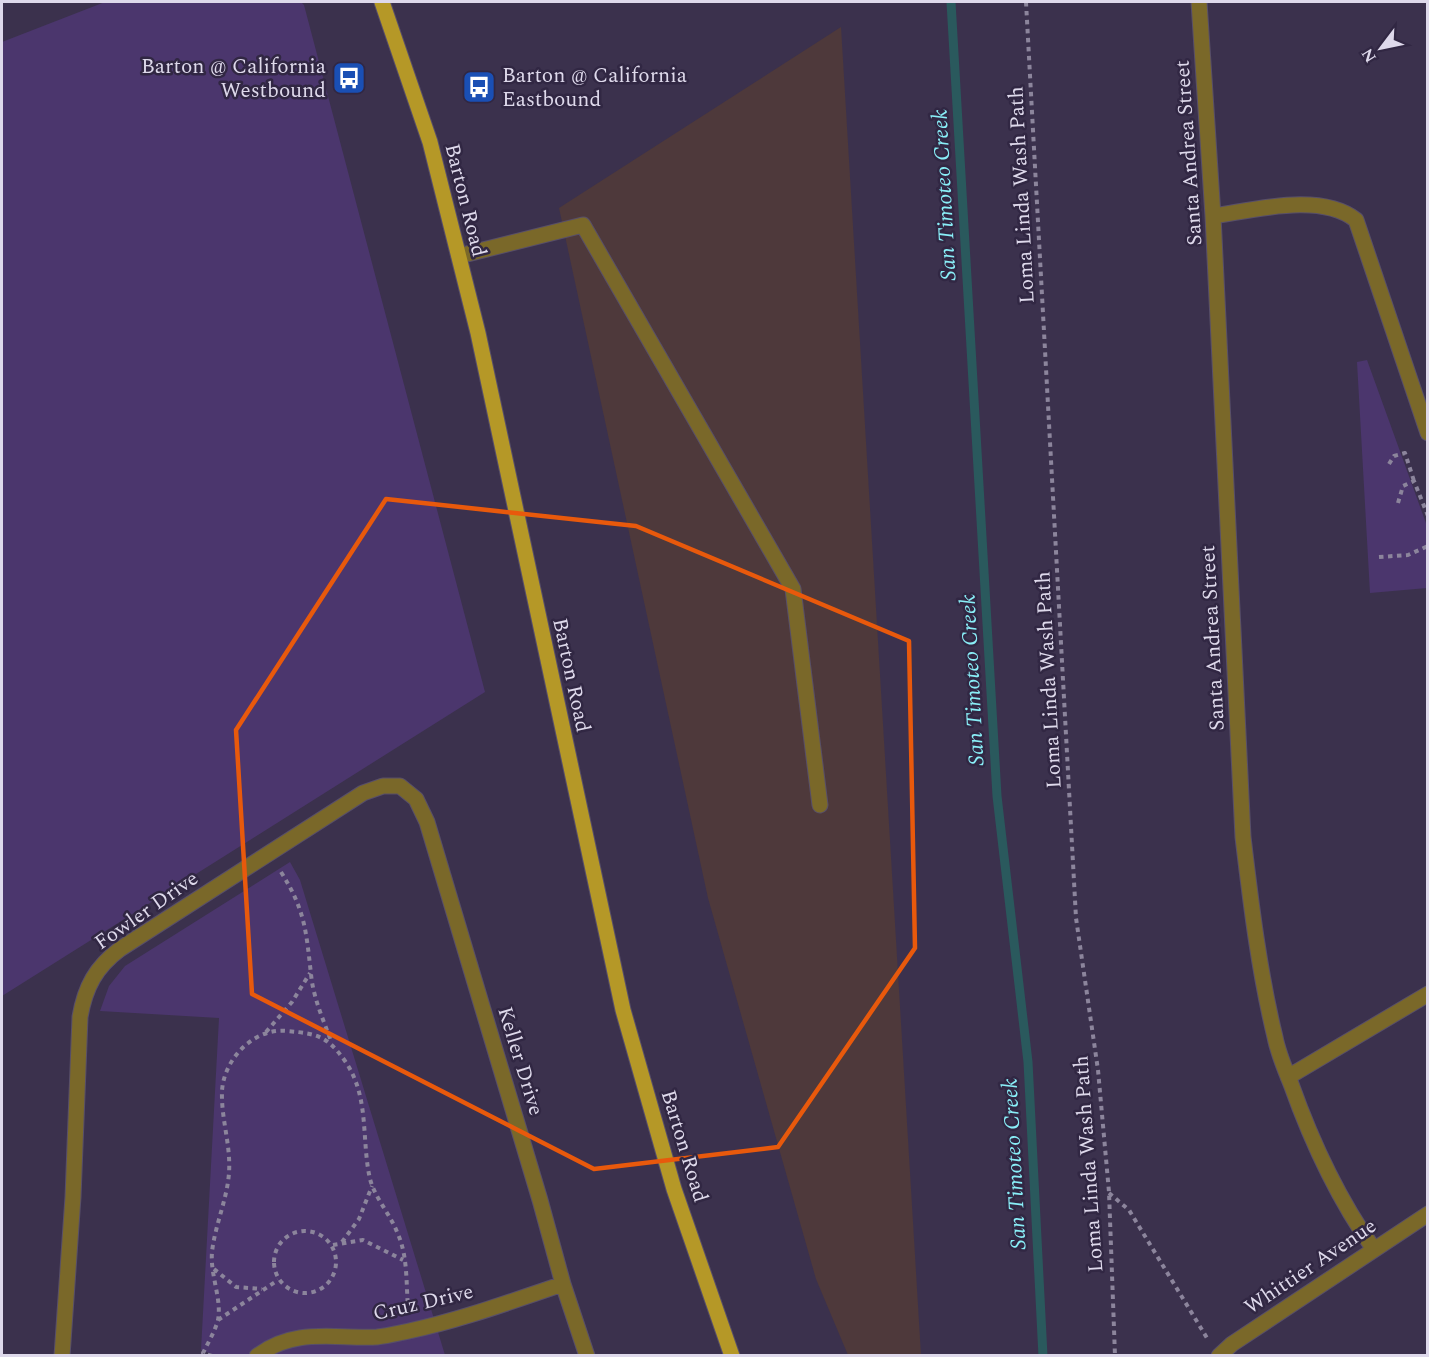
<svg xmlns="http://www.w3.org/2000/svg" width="1429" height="1357" font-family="Spectral,serif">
<rect width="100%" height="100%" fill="#3b314d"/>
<!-- industrial -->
<path fill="#4e393b" d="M841 27 921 1355H848L816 1279 708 898 559 208Z"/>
<!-- green -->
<path fill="#4b366d" d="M105 2H301L304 5 485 692 2 996V42Z
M1367 360 1427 526V588L1370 593 1357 362Z
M290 862 300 880 445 1355 218 1356 201 1350 219 1018 100 1011 109 986 125 966Z"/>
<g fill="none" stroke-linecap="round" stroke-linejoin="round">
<!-- stream -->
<path stroke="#2a595d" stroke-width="9" d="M951 2 997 796 1028 1062 1043 1356"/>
<!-- minor casing -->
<g stroke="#584f69" stroke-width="17">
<path id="minor" d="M1199 2 1213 216 1243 837C1251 904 1259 971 1275 1037 1278 1053 1285 1069 1291 1084 1312 1143 1337 1197 1373 1248
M1213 216C1255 210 1321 192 1356 220L1428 433
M459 256 583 225 793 589 820 805
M1288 1077 1428 994
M62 1356 73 1197 80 1017C85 987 96 967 120 949L363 793 383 786H400L416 799 427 822 540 1200 563 1284 587 1356
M257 1356C295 1327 334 1339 377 1337 387 1336 399 1333 409 1331 461 1320 512 1301 563 1284
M1219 1356 1232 1344 1428 1214"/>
</g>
<!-- major casing -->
<g stroke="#584f69" stroke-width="17">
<path id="major" d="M382 2 430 142 478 333 623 1010 674 1189 732 1356"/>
</g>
<!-- path -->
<path stroke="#8c859c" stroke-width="4" stroke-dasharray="4.5 4.5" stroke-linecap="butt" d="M1026 2 1076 918 1098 1070 1109 1192 1115 1356
M1389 464 1394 456 1405 453 1414 481
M1398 503 1403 486 1414 481 1428 516
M1379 557 1408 555 1428 546
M281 872C305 910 306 930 311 974 313 997 323 1019 331 1041
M266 1032 292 1002 310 973
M1109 1193 1129 1210 1207 1338
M274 1262a31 31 0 1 1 62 0a31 31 0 1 1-62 0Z
M342 1242 359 1219 372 1186
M333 1245 363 1240 403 1260
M214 1269 236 1287 262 1289
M218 1320 278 1280
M212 1356 203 1353C208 1343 215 1331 218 1320 222 1299 210 1275 212 1252 215 1225 227 1200 229 1173 231 1145 221 1119 222 1091 224 1058 255 1027 288 1031 318 1034 327 1036 345 1061 370 1097 361 1139 370 1179 375 1198 390 1214 397 1232 408 1255 406 1283 408 1308"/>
<!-- minor -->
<use href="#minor" stroke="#7a6829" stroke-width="15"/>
<!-- major -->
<use href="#major" stroke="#b59827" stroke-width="15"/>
</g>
<!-- marked area -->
<path fill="none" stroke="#e8590c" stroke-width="4.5" stroke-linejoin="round" d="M386 499 636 526 909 641 915 948 778 1147 594 1169 252 994 236 730Z"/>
<!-- icons -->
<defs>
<g id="bus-square" transform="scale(1.725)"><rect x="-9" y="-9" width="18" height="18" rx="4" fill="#1a4fb4" stroke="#312743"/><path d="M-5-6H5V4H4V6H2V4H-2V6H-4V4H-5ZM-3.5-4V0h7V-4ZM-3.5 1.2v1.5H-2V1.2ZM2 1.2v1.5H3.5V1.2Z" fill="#fff"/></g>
</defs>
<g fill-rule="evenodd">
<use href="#bus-square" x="349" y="78"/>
<use href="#bus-square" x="479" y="87"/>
</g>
<g text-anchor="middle" stroke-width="5" stroke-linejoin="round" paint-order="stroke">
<!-- poi labels -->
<g font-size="21" fill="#ded9eb" stroke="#312743" text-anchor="end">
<text x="326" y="73">Barton @ California<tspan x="326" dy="24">Westbound</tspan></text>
<text x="502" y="82" text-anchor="start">Barton @ California<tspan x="502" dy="24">Eastbound</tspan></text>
</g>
<!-- street labels -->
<g font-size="21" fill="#ded9eb" stroke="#312743">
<text transform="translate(1188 153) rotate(-94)" y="7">Santa Andrea Street</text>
<text transform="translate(1021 195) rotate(-93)" y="7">Loma Linda Wash Path</text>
<text transform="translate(466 200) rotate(76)" y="7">Barton Road</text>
<text transform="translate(1212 638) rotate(-93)" y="7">Santa Andrea Street</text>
<text transform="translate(572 675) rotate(78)" y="7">Barton Road</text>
<text transform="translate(1048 680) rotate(-93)" y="7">Loma Linda Wash Path</text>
<text transform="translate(146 910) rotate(-35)" y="7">Fowler Drive</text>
<text transform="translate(521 1061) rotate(73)" y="7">Keller Drive</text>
<text transform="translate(685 1146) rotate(73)" y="7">Barton Road</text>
<text transform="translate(1088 1164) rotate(-94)" y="7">Loma Linda Wash Path</text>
<text transform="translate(1310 1266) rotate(-34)" y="7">Whittier Avenue</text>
<text transform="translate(423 1302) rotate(-13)" y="7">Cruz Drive</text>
</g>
<!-- water labels -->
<g font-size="22" font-style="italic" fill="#8aeff8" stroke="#312743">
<text transform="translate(943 195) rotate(-93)" y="8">San Timoteo Creek</text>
<text transform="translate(971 680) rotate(-93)" y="8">San Timoteo Creek</text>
<text transform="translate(1013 1164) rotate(-93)" y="8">San Timoteo Creek</text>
</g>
</g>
<!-- border -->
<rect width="1429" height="1357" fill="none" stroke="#ded9eb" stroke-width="6"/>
<!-- north arrow -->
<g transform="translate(1381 48) rotate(238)" stroke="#312743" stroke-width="4.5" paint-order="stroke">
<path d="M0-4.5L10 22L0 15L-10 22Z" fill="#ded9eb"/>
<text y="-9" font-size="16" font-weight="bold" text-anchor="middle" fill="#ded9eb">N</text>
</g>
</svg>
